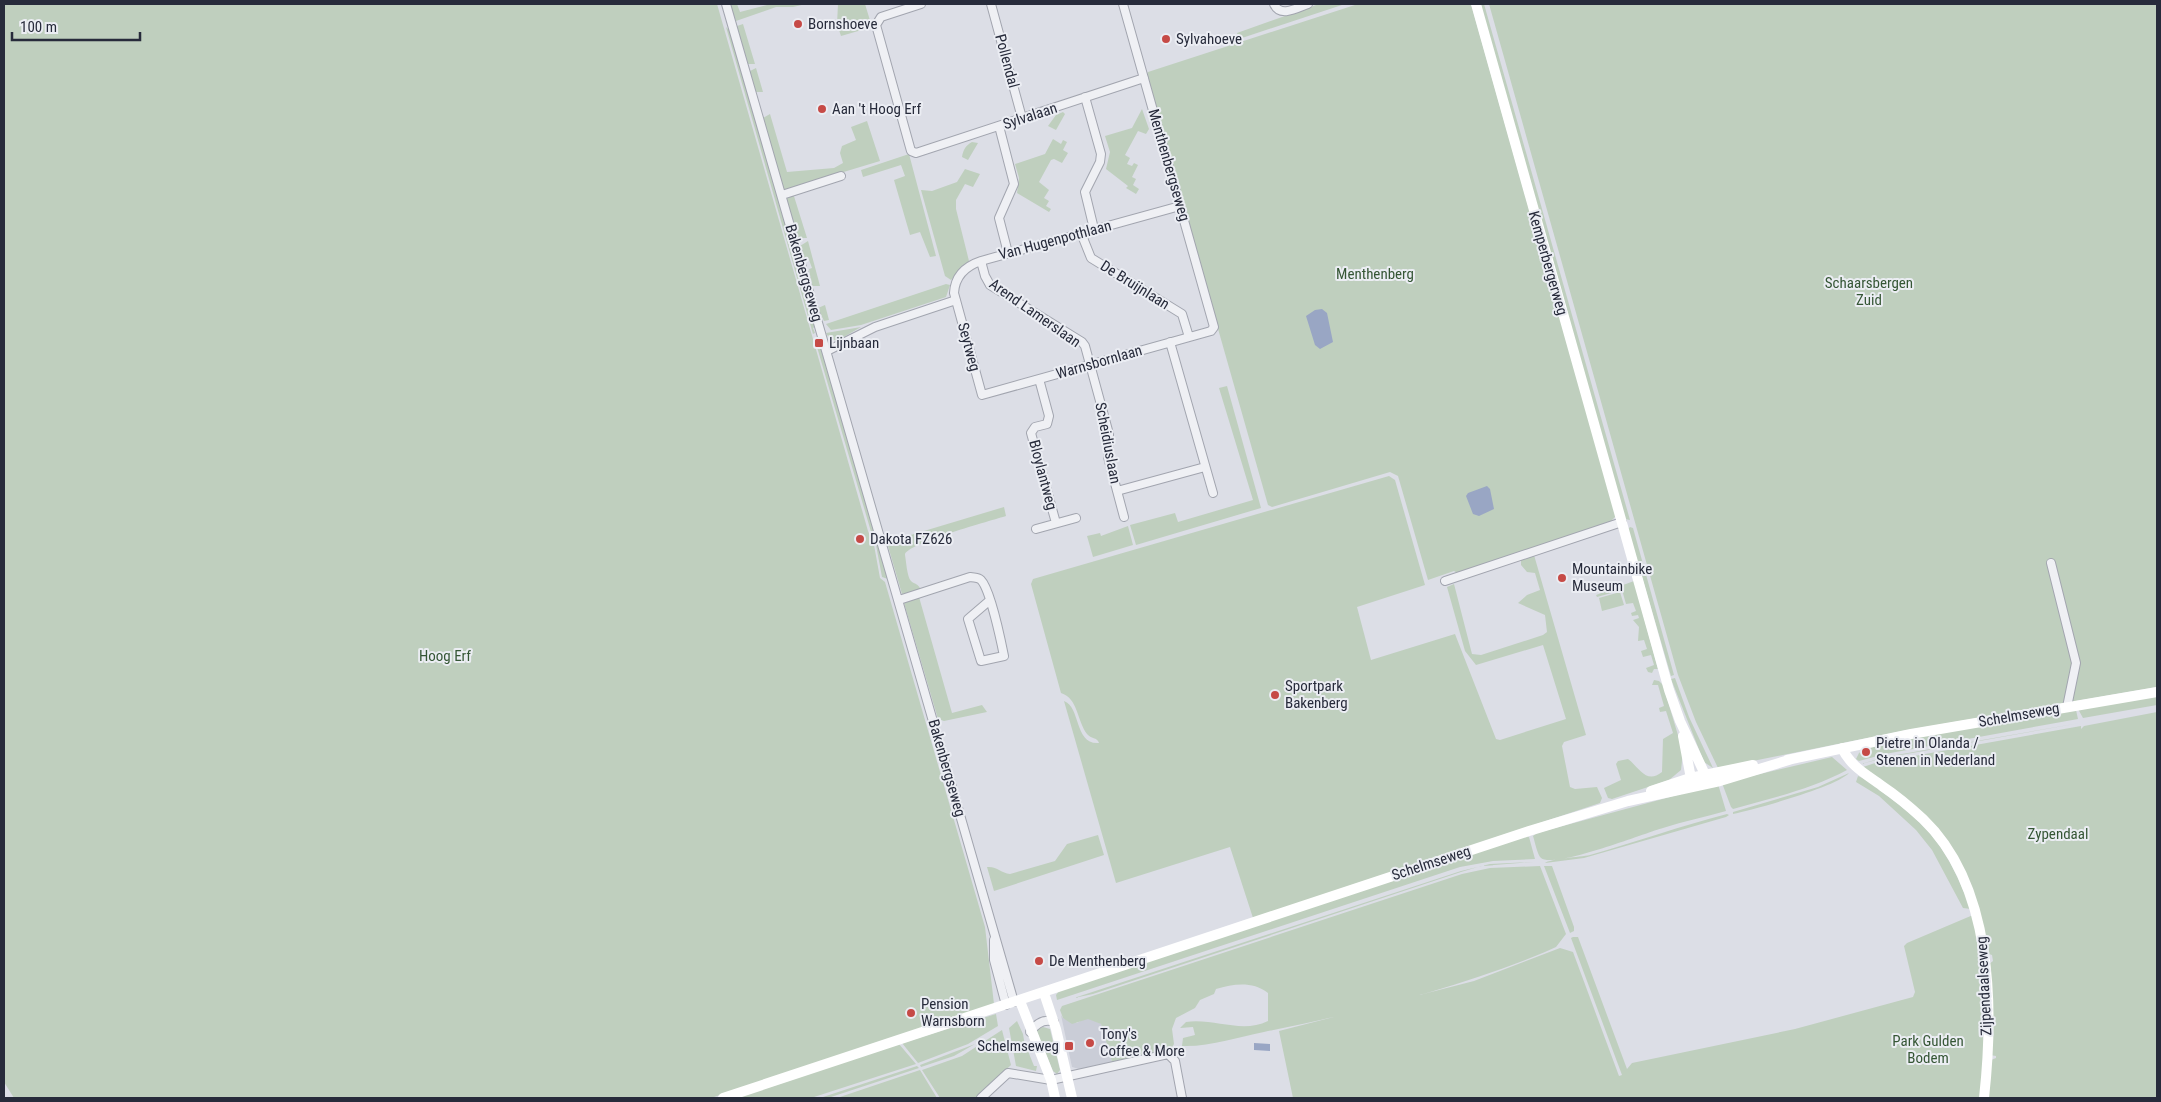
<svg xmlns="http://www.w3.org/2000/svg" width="2161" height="1102" font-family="'Roboto Condensed',sans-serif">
<rect width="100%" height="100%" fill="#dcdee6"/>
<!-- built -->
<path fill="#cacdd7" d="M1061 1015 1063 1018 1077 1023 1084 1019H1092L1101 1024 1112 1062 1079 1069 1072 1067Z"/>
<!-- green -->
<path fill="#bfcfbe" d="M4 4H717L868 531 874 545 880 578 885 582 985 927 994 1004 711 1098H14L4 1082Z
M732 4H737L740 12 771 4H806L793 7H776L736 21 730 5Z
M838 4H865L872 27 841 36 837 24Z
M1319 4H1345L1239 39 1237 33Z
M1358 4H1471L1616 516 1610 522 1459 574 1454 571 1428 580 1398 476 1390 472 1272 507 1268 505 1146 75 1148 72Z
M1479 4H1484L1630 520 1625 519Z
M1489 4H2157V687L1902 731 1718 768 1696 722 1678 675Z
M743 24 755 64H748L737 26Z
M726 27 731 32 815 327 813 328 815 333 813 334Z
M756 68 763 92H756L750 71Z
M1142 109 1149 129 1146 134 1138 131 1125 155 1130 158 1127 164 1132 166 1134 163 1138 165 1132 177 1136 179 1133 185 1139 189 1136 194 1126 188 1128 186 1106 169 1110 152 1105 136 1132 128Z
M1063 112 1065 114 1056 130 1048 126 1056 115Z
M770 114 787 172 834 168 843 163 840 153 842 146 856 140 851 127 867 121 880 161 784 190 763 118Z
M1053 139 1061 144 1063 140 1067 142 1063 150 1068 153 1062 163 1054 159 1051 160 1039 182 1049 190 1044 198 1049 201 1046 206 1051 209 1049 212 1017 193 1019 178 1015 164 1045 154Z
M972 142 978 143 968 160 962 157C963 150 966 145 972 142Z
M909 154 936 256 930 257 920 232 910 235 894 180 905 176 901 165 863 177 861 170Z
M965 169 980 174 973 187 965 184 956 200V209L969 261 951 280 945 276 921 190 932 191 957 182Z
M793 193 807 238H798L786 197Z
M808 241 820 286H812L809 269 812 268 808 257 804 258 800 246Z
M946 284 950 285 946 297 861 325 831 330 826 324Z
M825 305 829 320 824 321 818 308Z
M861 327 837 341 829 338 826 333Z
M821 346 877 538 874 542 817 347Z
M1227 386 1261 508 1136 545 1130 525 1175 513 1178 522 1253 500 1219 388Z
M1389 476 1395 480 1425 585 1357 607 1371 660 1455 634 1496 739 1500 740 1566 719 1543 645 1476 665 1465 651 1447 587 1454 584 1472 654 1481 655 1543 635 1547 632 1545 615 1518 603 1527 595 1540 590 1535 573 1527 572 1521 565V559L1534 555 1586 735 1564 742 1562 746 1570 787 1575 789 1597 787 1602 798 1600 803 1253 918 1230 847 1116 883 1064 701C1081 707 1074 745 1099 743 1097 737 1091 739 1087 734 1077 721 1078 698 1061 693L1031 584 1033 579Z
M1004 507 1006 516C994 520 904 544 905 555 906 560 907 577 911 581 914 584 917 583 920 588L919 592 902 594 888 546 894 540Z
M1128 526 1133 545 1093 557 1087 536 1100 533 1101 536Z
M1630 527 1633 528 1674 675 1671 676 1628 529Z
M876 545 879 547 888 579 882 577Z
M1634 581 1658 669H1654L1652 673 1648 672 1646 668 1654 665 1651 655 1643 657 1641 651 1647 649 1644 640 1638 641 1639 627 1633 620 1639 618 1638 615 1632 616 1631 613 1636 611 1633 603 1626 604 1622 590 1597 597 1596 595Z
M1620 592 1624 605 1602 611 1599 598Z
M919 597 952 713 982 705 987 712 944 721 938 719 904 603Z
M1675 678 1689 717 1713 768 1704 762 1671 679Z
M1654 680 1659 681 1663 685 1683 752 1681 770 1669 780 1612 799 1608 798 1604 788 1621 780 1616 764 1618 761 1628 759C1639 767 1646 785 1662 772L1663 739 1673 733 1666 711 1660 712 1659 708 1664 706 1658 685H1652Z
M2157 696V705L2083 718 2078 709Z
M2076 710 2078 719 1885 754 1859 761 1856 759 1859 753 1865 749 1931 734Z
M2157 712V1098H1988L1991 1060 1996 1058V1056L1990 1055 1989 964 1993 961 1992 955 1989 954C1978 905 1965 853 1927 817 1907 799 1884 784 1863 767L1875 763 2081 726V729L2084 726Z
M2080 723 1884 758 1861 764 1885 757Z
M1832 757 1847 770C1812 789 1772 798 1733 809L1731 807 1722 783Z
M1849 773C1836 787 1756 809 1733 814V812L1818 787Z
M1858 776C1870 781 1880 790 1890 798 1937 832 1950 857 1971 909L1963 908 1932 850 1916 830 1879 796 1856 782Z
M1718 784 1726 811C1705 817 1684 821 1663 828 1645 833 1554 869 1541 858 1537 854 1535 842 1533 836L1537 833Z
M1727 814 1729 815 1726 817 1584 858 1545 863C1550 859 1580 857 1590 855 1636 842 1680 826 1727 814Z
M1098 835 1104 855 994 891 987 867C997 866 1001 873 1010 874L1055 861 1067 844Z
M1527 836 1529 837 1535 859 1493 861 1460 867 1057 1000 1056 995 1059 991Z
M1534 862 1481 866 1461 872 1093 994 1074 998 1461 871 1490 864Z
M1540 866 1566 934 1556 947 1545 952C1459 988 1357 1013 1264 1032 1238 1037 1210 1047 1182 1046L1183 1038 1195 1035 1193 1027 1180 1028 1186 1022C1214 1018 1242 1034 1268 1021V993C1252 981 1234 984 1216 989L1214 994 1200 1000 1195 1008 1176 1018 1172 1029 1174 1044 1171 1049 1112 1062 1101 1024 1088 1019 1072 1024 1063 1018 1060 1010 1062 1006 1462 874 1490 868Z
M1544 866H1552L1574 927V931L1570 933Z
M1973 915C1984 975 1987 1038 1980 1098H1293L1279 1031 1474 981 1560 948 1573 952 1619 1076 1622 1075 1571 938 1573 937H1578L1627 1069 1632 1063 1795 1029 1913 997 1915 992 1904 946 1907 943Z
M996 1014 998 1026 968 1044 918 1063 902 1043Z
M1017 1021 1023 1034 1026 1052 1028 1051 1034 1066H1037L1036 1071 1016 1066 1009 1028Z
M1043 1027 1050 1029 1060 1070 1057 1074 1053 1071 1036 1030Z
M1002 1030 1011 1065 976 1098H940L922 1070 962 1056Z
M899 1044 916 1064 811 1098H736Z
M975 1044 954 1056 921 1067 920 1065Z
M917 1066 919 1068 828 1098H820Z
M920 1070 937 1098H837Z"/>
<!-- water -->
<path fill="#99a6c4" d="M1322 309 1327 313 1333 342 1320 349 1315 345 1306 316 1315 310Z
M1487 486 1490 489 1494 509 1479 516 1473 514 1466 496 1468 493Z
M1254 1043 1270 1044V1051L1254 1050Z"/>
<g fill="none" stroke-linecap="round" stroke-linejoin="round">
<!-- street casing -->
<g stroke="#a2a5af" stroke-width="10">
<path id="street" d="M726 4 1014 1002
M921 4 881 17 876 25 911 151 916 153 1144 78
M991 4 1022 118
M1123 4 1214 327 1211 331 982 395 954 293C955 275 966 266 981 261L1180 206
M1274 4C1280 18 1297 8 1308 4
M1085 97 1101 154 1100 162 1085 192 1094 229
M999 126 1014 184 999 218 1008 253
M782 195 841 176
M1081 233 1091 258 1182 314 1189 337
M981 261 985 276 990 285 1082 342 1085 346 1109 434 1108 457 1124 517
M1170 342 1213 493
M827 351 875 327 956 300
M1039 379 1049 416 1047 424 1035 427 1031 433 1056 523
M1117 491 1205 467
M1036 529 1076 518
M2051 563 2076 663 2067 707
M1445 581 1622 522
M899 600 970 577C975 578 978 577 981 580 990 589 1001 641 1004 656L981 661 968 619 989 601
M994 940V960L1006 1005
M1030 1032C1036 1024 1044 1018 1054 1022
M981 1098 1008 1073 1051 1080 1168 1054 1175 1061 1182 1098"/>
</g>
<!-- street -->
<use href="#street" stroke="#eff0f4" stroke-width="8"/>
<!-- secondary -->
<path stroke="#fff" stroke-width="10" d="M1476 4 1669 690 1680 721 1709 783
M1683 736 1692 784
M1842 748C1851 767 1866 774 1882 786 1897 796 1910 807 1923 819 1993 886 1994 1008 1984 1098
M1787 760 1911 734 2157 692
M1651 791 1690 778 1753 765
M1044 993 1056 1029 1072 1098
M1020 1001 1051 1080 1055 1098
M723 1098 1529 831 1628 801 1720 781 1792 759"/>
</g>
<!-- markers -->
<g fill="#c64a46" stroke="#ebedf3" stroke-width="2">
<circle cx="798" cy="24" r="5"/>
<circle cx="1166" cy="39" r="5"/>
<circle cx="822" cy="109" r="5"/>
<rect x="814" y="338" width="10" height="10" rx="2.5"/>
<circle cx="860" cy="539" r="5"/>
<circle cx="1562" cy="578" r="5"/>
<circle cx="1275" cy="695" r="5"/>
<circle cx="1866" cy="752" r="5"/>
<circle cx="1039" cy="961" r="5"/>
<circle cx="911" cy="1013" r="5"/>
<circle cx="1090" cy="1043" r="5"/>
<rect x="1064" y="1041" width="10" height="10" rx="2.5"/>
</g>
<g text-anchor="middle" stroke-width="4" stroke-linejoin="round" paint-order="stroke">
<!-- poi labels -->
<g font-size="15" fill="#272b3b" stroke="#ebedf3" text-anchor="start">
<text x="808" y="29">Bornshoeve</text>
<text x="1176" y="44">Sylvahoeve</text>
<text x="832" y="114">Aan 't Hoog Erf</text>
<text x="829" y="348">Lijnbaan</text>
<text x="870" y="544">Dakota FZ626</text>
<text x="1572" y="574">Mountainbike<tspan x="1572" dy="17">Museum</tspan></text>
<text x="1285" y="691">Sportpark<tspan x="1285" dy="17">Bakenberg</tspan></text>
<text x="1876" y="748">Pietre in Olanda /<tspan x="1876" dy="17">Stenen in Nederland</tspan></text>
<text x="1049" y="966">De Menthenberg</text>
<text x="921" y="1009">Pension<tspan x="921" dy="17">Warnsborn</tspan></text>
<text x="1100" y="1039">Tony's<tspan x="1100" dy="17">Coffee &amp; More</tspan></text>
<text x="1059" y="1051" text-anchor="end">Schelmseweg</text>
</g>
<!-- street labels -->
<g font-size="15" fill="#272b3b" stroke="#ebedf3">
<text transform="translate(1007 61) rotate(75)" y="5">Pollendal</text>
<text transform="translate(1030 116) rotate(-18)" y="5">Sylvalaan</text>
<text transform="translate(1169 165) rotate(74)" y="5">Menthenbergseweg</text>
<text transform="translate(1055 240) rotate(-15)" y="5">Van Hugenpothlaan</text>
<text transform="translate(1548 263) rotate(74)" y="5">Kemperbergerweg</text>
<text transform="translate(804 273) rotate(74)" y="5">Bakenbergseweg</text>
<text transform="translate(1135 285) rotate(32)" y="5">De Bruijnlaan</text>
<text transform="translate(1035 313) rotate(35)" y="5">Arend Lamerslaan</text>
<text transform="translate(969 347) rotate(75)" y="5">Seytweg</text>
<text transform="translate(1099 362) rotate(-16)" y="5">Warnsbornlaan</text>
<text transform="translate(1108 443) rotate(79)" y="5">Scheidiuslaan</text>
<text transform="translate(1043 475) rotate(75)" y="5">Bloylantweg</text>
<text transform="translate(2019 715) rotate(-10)" y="5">Schelmseweg</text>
<text transform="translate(947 768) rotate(74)" y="5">Bakenbergseweg</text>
<text transform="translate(1431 863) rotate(-18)" y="5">Schelmseweg</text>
<text transform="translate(1984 986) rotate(-93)" y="5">Zijpendaalseweg</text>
</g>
<!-- park labels -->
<g font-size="15" fill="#355635" stroke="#ebedf3">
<text x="1375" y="279">Menthenberg</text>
<text x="1869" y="288">Schaarsbergen<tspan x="1869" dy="17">Zuid</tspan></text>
<text x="445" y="661">Hoog Erf</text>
<text x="2058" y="839">Zypendaal</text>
<text x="1928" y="1046">Park Gulden<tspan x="1928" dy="17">Bodem</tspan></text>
</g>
</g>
<!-- border -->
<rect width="2161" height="1102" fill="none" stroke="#272b3b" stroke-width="10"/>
<!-- scale -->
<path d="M12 32v8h128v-8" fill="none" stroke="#272b3b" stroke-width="2.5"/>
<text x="20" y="32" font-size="15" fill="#272b3b" stroke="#ebedf3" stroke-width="4" paint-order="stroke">100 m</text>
</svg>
